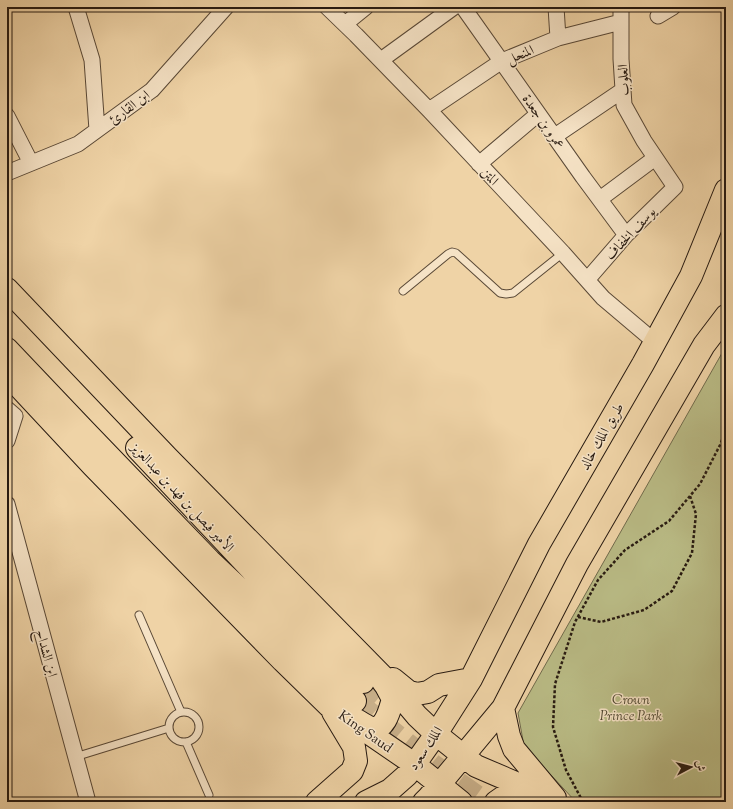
<svg xmlns="http://www.w3.org/2000/svg" width="733" height="809" font-family="'Sorts Mill Goudy',Amiri,serif">
<rect width="100%" height="100%" fill="#efd3a6"/>
<filter id="stains"><feTurbulence type="fractalNoise" baseFrequency=".005" numOctaves="4"/><feColorMatrix values="0 0 0 0 .2 0 0 0 0 .09 0 0 0 0 .02 0 0 0 .5 -.17"/></filter>
<radialGradient id="worn" r=".72"><stop offset=".6" stop-color="#630" stop-opacity="0"/><stop offset="1" stop-color="#630" stop-opacity=".3"/></radialGradient>
<!-- green -->
<path fill="#babc86" stroke="#706b4c" d="M726 346V802H576L524 746 518 713Z"/>
<g fill="none" stroke-linecap="round" stroke-linejoin="round">
<!-- primary-tunnel -->
<path stroke="#c7ae88" stroke-width="22" stroke-dasharray="22 11" stroke-linecap="butt" d="M363 682 401 713
M355 701 433 765 485 802"/>
<!-- lane casing -->
<g stroke="#594836" stroke-width="9">
<path id="lane" d="M403 291 448 254 452 252 456 253 500 293 506 294 513 293 563 253
M139 615 181 712
M169 727a15 15 0 1 1 30 0a15 15 0 1 1-30 0Z
M186 742 209 795
M75 757 169 728"/>
</g>
<!-- street casing -->
<g stroke="#594836" stroke-width="17">
<path id="street" d="M76 7 92 60 97 130
M327 7 356 35 429 110 563 253 603 298 655 342
M463 7 583 177 626 235
M556 7 558 38
M658 16 673 7
M345 24 366 7
M381 60 454 7
M429 110 502 61 558 38 621 22
M7 116 31 163
M555 136 623 90
M479 164 538 114
M7 173 78 144 152 90 226 7
M600 199 655 158
M587 280 626 235 675 187 644 141 624 105 621 59V7
M7 409 15 416 7 441
M7 504 88 802"/>
</g>
<!-- primary casing -->
<g stroke="#271a11" stroke-width="24">
<path id="primary" d="M7 289 167 457 390 684 417 716 436 734 476 766 539 793 550 802
M7 349 84 430 210 561 263 611 355 701
M7 374 93 466 283 661 328 705 414 764 461 802
M137 448 281 601 363 682
M393 679 409 692 417 694 428 692 439 685 471 679
M503 708 509 736 514 749 555 798
M355 719C360 722 367 727 372 728 386 730 390 708 393 699L386 686 383 682
M317 802 352 771 356 761 354 747 333 712
M366 802 390 790 407 775 436 734 471 679 539 544 643 364 691 276 726 190
M424 802 429 797 503 708 577 564 704 345 726 316
M496 802 506 795 525 793 534 798"/>
</g>
<!-- path -->
<path stroke="#271a11" stroke-width="2.5" stroke-dasharray="3 2" stroke-linecap="butt" d="M578 617 601 622 644 610 672 591 692 553 696 514 690 496
M583 802 566 770 553 727 555 684 575 622 598 580 625 550 669 521 700 484 720 445 726 430"/>
<!-- lane -->
<use href="#lane" stroke="#f5e2c5" stroke-width="7"/>
<!-- street -->
<use href="#street" stroke="#f5e2c5" stroke-width="15"/>
<!-- primary -->
<use href="#primary" stroke="#efd3a6" stroke-width="22"/>
</g>
<g text-anchor="middle" stroke-width="3" stroke-linejoin="round" paint-order="stroke">
<!-- street labels -->
<g font-size="14" fill="#271a11" stroke="#f5e2c5">
<text transform="translate(520 54) rotate(-23)" y="5">المنحل</text>
<text transform="translate(623 80) rotate(-93)" y="5">العلوب</text>
<text transform="translate(129 107) rotate(-37)" y="5">ابن القارئ</text>
<text transform="translate(544 121) rotate(55)" y="5">عمرو بن جعدة</text>
<text transform="translate(490 176) rotate(47)" y="5">المتن</text>
<text transform="translate(630 233) rotate(-47)" y="5">يوسف الخفاف</text>
<text transform="translate(601 436) rotate(-60)" y="5">طريق الملك خالد</text>
<text transform="translate(183 497) rotate(47)" y="5">الأمير فيصل بن فهد بن عبدالعزيز</text>
<text transform="translate(47 653) rotate(75)" y="5">ابن الشداح</text>
<text transform="translate(366 731) rotate(35)" y="5">King Saud</text>
<text transform="translate(425 748) rotate(-56)" y="5">الملك سعود</text>
</g>
<!-- park labels -->
<g font-size="14" font-style="italic" fill="#534b34" stroke="#f5e2c5">
<text x="631" y="704">Crown<tspan x="631" dy="16">Prince Park</tspan></text>
</g>
</g>
<!-- margin -->
<rect width="733" height="809" fill="none" stroke="#efd3a6" stroke-width="24"/>
<rect x="8" y="8" width="717" height="793" fill="none" stroke="#271a11" stroke-width="2"/>
<rect x="12" y="12" width="709" height="785" fill="none" stroke="#271a11"/>
<!-- north arrow -->
<g transform="translate(691 767) rotate(83)" stroke="#f5e2c5" stroke-width="3" paint-order="stroke">
<path d="M0-3L7 15L0 10L-7 15Z" fill="#271a11"/>
<text y="-6" font-size="11" font-weight="bold" text-anchor="middle" fill="#271a11">ش</text>
</g>
<rect width="100%" height="100%" filter="url(#stains)"/>
<rect width="100%" height="100%" fill="url(#worn)"/>
</svg>
